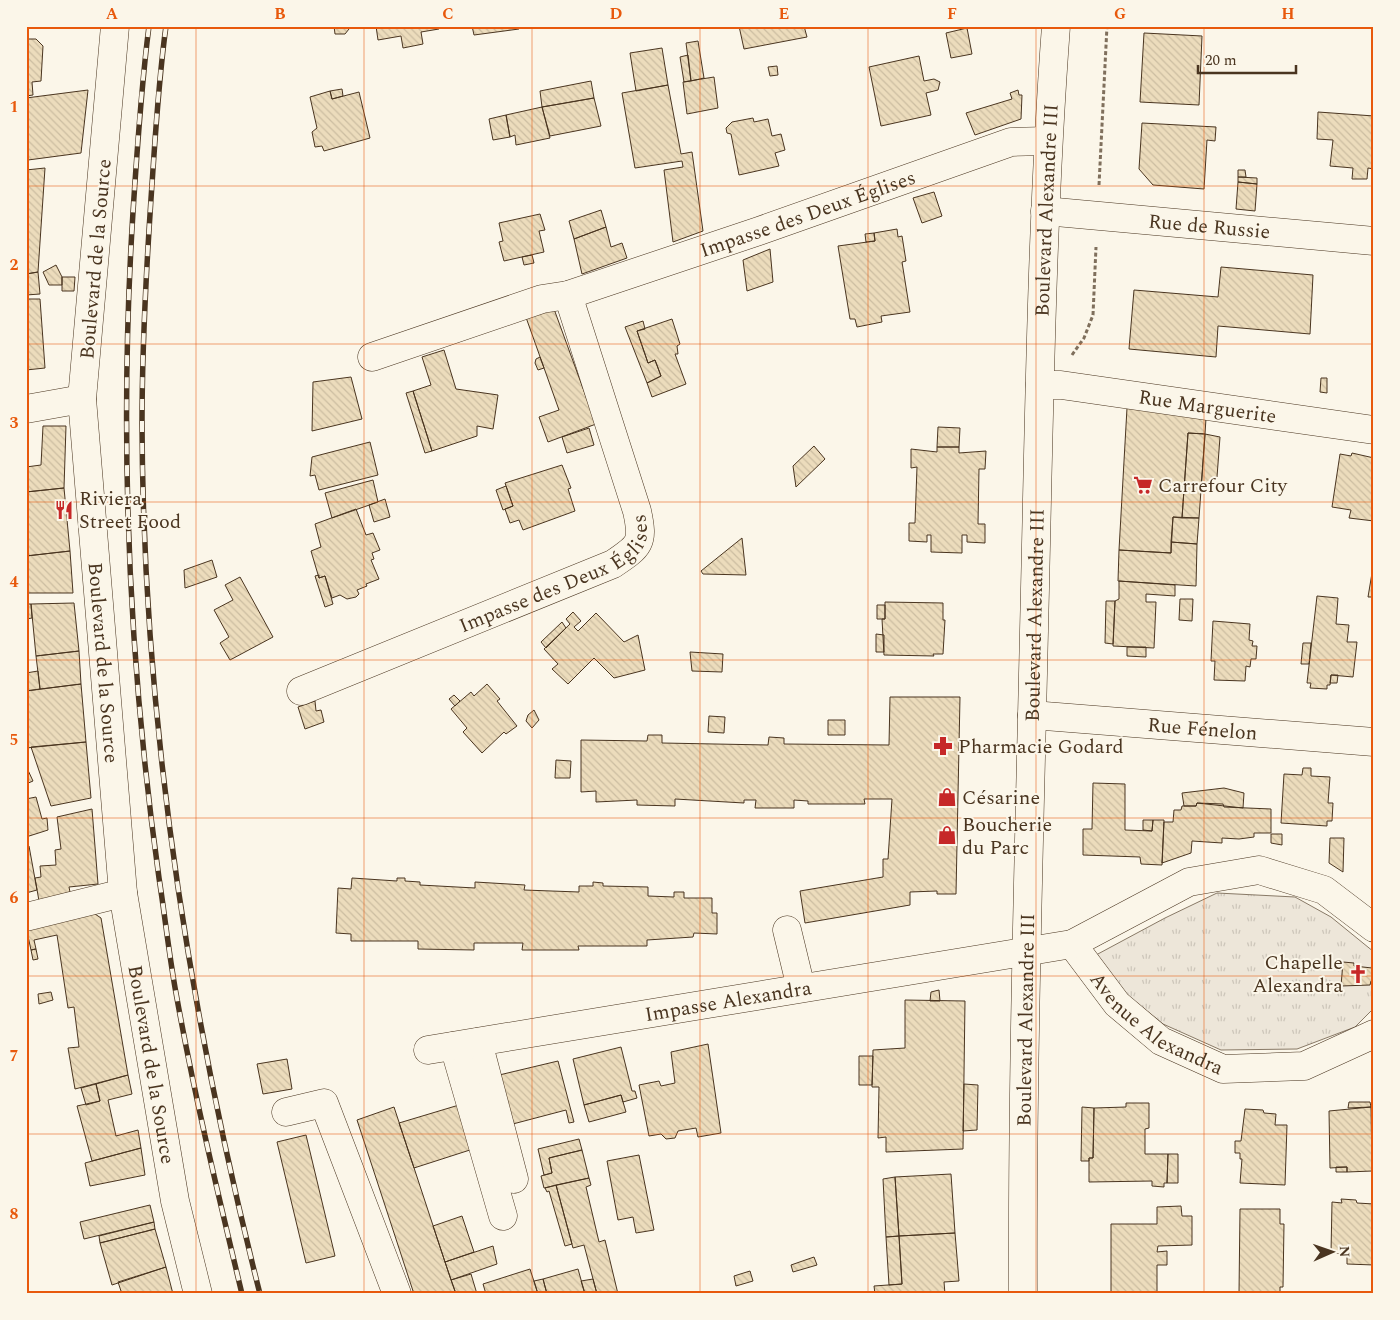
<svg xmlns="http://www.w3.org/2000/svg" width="1400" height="1320" font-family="Spectral,serif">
<defs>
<pattern id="park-tufts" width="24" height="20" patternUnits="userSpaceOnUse" patternTransform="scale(1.25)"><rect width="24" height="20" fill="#ede6d9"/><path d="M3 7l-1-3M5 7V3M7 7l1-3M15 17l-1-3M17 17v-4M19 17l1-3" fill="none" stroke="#cdc6ba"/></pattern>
<pattern id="building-back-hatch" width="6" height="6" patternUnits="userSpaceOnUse" patternTransform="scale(1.25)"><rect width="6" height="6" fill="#ecdcbc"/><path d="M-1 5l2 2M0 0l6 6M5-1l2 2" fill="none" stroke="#ccbda1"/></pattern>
</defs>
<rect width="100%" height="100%" fill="#fbf6e9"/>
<!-- park -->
<path fill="url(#park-tufts)" stroke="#887966" d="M1217 893 1295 897 1331 917 1374 952V1008L1355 1027 1297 1049 1221 1050 1163 1024 1127 995 1096 955 1165 918Z"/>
<!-- building -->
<path fill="url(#building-back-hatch)" stroke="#4a3520" d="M334 26H349V29L345 34H335Z
M376 26H439V29L421 32 423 44 403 48 401 36 378 40Z
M472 26H518L519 29 474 35Z
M739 26H804L807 37 744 49Z
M967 28 972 54 951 58 946 33Z
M1144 33 1202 36 1199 105 1140 102Z
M26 39H36L43 46 41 81 32 82 33 95 26 96Z
M698 41 704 78 691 81 686 43Z
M662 48 668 85 636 91 630 53Z
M688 55 691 81 684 82 680 57Z
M919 56 924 81 934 79 940 82 938 90 926 93 931 115 881 126 869 67Z
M777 66 778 75 770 76 768 67Z
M714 77 718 108 687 114 683 82Z
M591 81 594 98 542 107 540 91Z
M668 85 681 154 692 152 703 231 673 242 664 170 683 167 682 161 635 168 622 93Z
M342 89 343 96 332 99 330 91Z
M88 90 81 153 28 160 26 98Z
M1018 90 1019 95H1022L1021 119 975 135 966 113 1012 99 1010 93Z
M330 91 332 99 359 92 370 138 324 151 322 146 315 147 312 132 317 128 310 97Z
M594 98 601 126 550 136 542 107Z
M542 107 550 138 516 145 515 135 510 137 506 115Z
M1318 112 1374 116V169L1368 168 1367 179H1352L1353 168 1330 166 1333 140 1317 139Z
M506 115 510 137 493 140 489 119Z
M753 118 754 122 768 119 772 136 781 134 785 150 775 153 779 166 739 175 731 134 727 133 726 128 732 122Z
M1142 123 1216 127 1215 141 1207 140 1204 189 1153 185 1139 169Z
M45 168 38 272 26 274V170Z
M1238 170H1245L1246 177H1238Z
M1238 177 1257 178V184L1238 182Z
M1238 182 1257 184 1255 211 1236 209Z
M934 192 942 216 922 223 913 198Z
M601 210 606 227 574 239 569 221Z
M540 214 545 230 539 231 544 252 504 261 499 242 503 241 499 223Z
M606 227 611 247 622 243 627 258 582 274 574 239Z
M897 229 898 237 902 236 906 261 902 262 910 312 881 316 882 322 857 327 855 319H850L838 246 875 241 874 233Z
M874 233 875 241 866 242 865 234Z
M770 249 773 282 747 291 743 260Z
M532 255 534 263 524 265 522 257Z
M56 265 62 277V285H49L43 272Z
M1221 267 1313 275 1310 334 1218 326 1216 357 1129 349 1134 290 1218 297Z
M38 272 40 294 26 295V274Z
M62 277H75L74 291H62Z
M26 299H40L45 368 26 370Z
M523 309H554L596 424 548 442 539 417 559 410Z
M672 319 680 344 677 346 678 354H675L686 384 652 397 647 383 661 376 655 360 648 363 637 331Z
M643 321 645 329 637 331 648 363 655 360 661 376 647 383 625 327Z
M444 350 456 389 498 395 493 429 477 426V436L432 451 413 391 431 385 422 357Z
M540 357 544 368 538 370 535 363 536 359Z
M351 377 362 419 312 431 313 382Z
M1321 378H1327V393L1320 392Z
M413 391 432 451 425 453 406 393Z
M1127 408 1206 418 1205 434 1188 433 1182 518 1173 517 1171 553 1119 550Z
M43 426H66L64 488 26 492V467L41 465Z
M938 427 960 428 959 447H937Z
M589 428 594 445 567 453 562 437Z
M1188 433 1205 434 1199 518H1182Z
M1205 434 1220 437 1217 477H1214L1212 490 1201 489Z
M370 442 378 475 319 490 315 475 310 476 312 457Z
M814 446 825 459 796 487 793 466Z
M937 447H959V453L986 451 985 469H979L978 524H985V543L967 542V535H962V553L931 552V535H927V542L909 541V523H915L917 467 911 468V449L937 452Z
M1352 453 1374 458V521L1349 518 1351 510 1332 507 1340 454 1351 456Z
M562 465 571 488 568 489 575 511 523 530 519 520 510 523 505 509 513 506 505 483Z
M373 480 378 502 332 518 325 493Z
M506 486 513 506 503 510 496 490Z
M64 488 70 551 26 556V492Z
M385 499 390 517 374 522 369 505Z
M356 509 366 535 373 533 380 550 372 553 374 559 371 560 379 579 366 584 367 586 357 590 359 594 356 597 347 599 340 595 332 598 325 576 319 578 311 551 321 547 315 524Z
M1173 517 1199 518 1197 544 1171 542Z
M742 538 746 575 703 574 701 571Z
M1171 542 1197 544 1196 586 1118 581 1119 550 1171 553Z
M70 551 73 593H28L26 556Z
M212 560 217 577 185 588 184 570Z
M1372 573H1374V597H1368Z
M319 575V578L325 576 333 604 325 607 315 576Z
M240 577 273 637 230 660 220 643 229 637 214 610 233 600 225 585Z
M1119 581 1175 585V596L1146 594V602H1156L1154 648 1113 646 1115 601 1119 599Z
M1317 596 1338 598 1336 624 1349 625 1347 642H1357L1353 677 1331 675 1330 685H1327V689L1310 688 1311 683H1307Z
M1180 599H1193L1192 621 1179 620Z
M1106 601H1115L1113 644 1105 643Z
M885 602 943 603V620H945L943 654H933L934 656 884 655 882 619H885Z
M74 603 79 651 36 656 31 604Z
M26 604H31L32 618 26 619Z
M877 605H885V619H877Z
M573 612 581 621 574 627 578 631 596 613 624 642 638 635 645 670 614 678 594 658 568 684 552 669 558 664 544 649 570 624 566 619Z
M1213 621 1250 624 1249 640 1253 641 1252 646H1257L1256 659H1251L1250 667 1246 666 1245 681 1214 680 1215 661H1211Z
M562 622 566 628 546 648 541 642Z
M876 634 884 635V652H876Z
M1303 643H1311L1309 664H1301Z
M1127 647H1146V657L1127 656Z
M79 651 81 684 40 689 36 656Z
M690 652 723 654 722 672 692 671Z
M38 671 40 689 26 691V673Z
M1331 675H1338L1337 683H1330Z
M81 684 86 742 26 748V691Z
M487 684 500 699 497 701 517 726 506 734 504 732 482 753 463 732 467 728 451 709 471 692 474 696Z
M454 695 460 701 455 706 449 699Z
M890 697H960L956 894H937V891L910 892V905L805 923 800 891 883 877V859H888L892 799H864L865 804H808V801L794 800V808H755L756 800H744V803L675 799V806L637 805V800L596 802V791L581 792V740L647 741 648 735H662V743L768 745 769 737 784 738V744L889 745Z
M315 701 316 711 321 710 324 722 305 729 298 707Z
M534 710 539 720 532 728 526 721 528 715Z
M709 716 725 717 724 733 708 732Z
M828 720H845V735H828Z
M86 742 91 798 51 806 31 747Z
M556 760 571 761 570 778H555Z
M26 766 33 781 26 784Z
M1303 768H1311V776L1330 777 1328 803H1333L1332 821H1327V826L1281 823 1284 774 1302 775Z
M1093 783 1125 784V830L1152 831 1153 820H1164L1162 865 1141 864 1140 857 1083 855V829H1092Z
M1224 788 1244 793 1243 808 1197 803 1196 806H1184L1182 793Z
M36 797 42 819 47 818 48 830 26 837V799Z
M1197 803 1223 804 1224 807 1271 809V833H1254V837L1239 839 1222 838V843L1192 841 1191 853 1162 863 1164 822H1173L1174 810H1181L1182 806H1196Z
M92 809 98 884 69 887 70 892 39 901 35 878 41 877 40 866 56 865 55 850 61 849 57 817Z
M1143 820H1153L1152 831 1143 830Z
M1271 834H1282V845L1271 843Z
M1330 838H1344L1343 872 1329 863Z
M26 846H29L37 890 26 893Z
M352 878 397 881V878H405V881L420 882V885L475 888V882L525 885 524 890 579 892V886H593V882L603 883V886L648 887V896L674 897V892H684V898H712V913H717V934L694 933 693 937 647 940V946H578L579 950H522L523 943H474V950L418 949V941H351V934L336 933 338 888 351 889Z
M86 908 101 918 128 1075 75 1089 68 1048 79 1047 74 1007 68 1008 57 935 34 940 36 949 31 950 26 927Z
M36 949 38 959 33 960 31 950Z
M1343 962 1354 963V966L1372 968 1373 981H1371L1370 985 1341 986Z
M939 990 940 1001H930L931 992Z
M51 992 53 1000 39 1004 38 994Z
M905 1000 965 1001 963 1149 886 1152V1137L878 1138 879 1087H872L873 1050 905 1048Z
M708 1044 721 1133 698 1137 696 1128 678 1131 675 1138 666 1139 661 1134 649 1136 639 1085 659 1081 661 1086 675 1083 671 1052Z
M621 1047 632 1091H635L637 1098 623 1102 621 1095 584 1105 573 1059Z
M859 1056H873L872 1085H859Z
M287 1059 292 1089 263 1094 257 1064Z
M558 1061 574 1122 569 1123 566 1110 509 1125 495 1076Z
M128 1075 132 1094 108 1100 116 1136 138 1130 141 1148 92 1161 77 1106 100 1101 96 1084Z
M96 1084 100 1101 86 1105 81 1088Z
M964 1084 978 1085 977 1130 963 1131Z
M621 1095 626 1112 589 1122 584 1105Z
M1349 1102H1370L1371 1107 1348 1108Z
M1126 1103H1149V1128L1145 1129V1154H1168L1167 1183H1164V1187L1152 1186V1181L1089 1182V1158H1093L1094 1108 1126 1107Z
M459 1105 473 1149 414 1168 399 1123Z
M394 1107 445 1262 456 1294H414L357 1120Z
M1082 1107 1094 1108 1093 1158H1089V1161H1081Z
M1371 1107 1372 1171 1347 1172V1167L1330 1168 1329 1111Z
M1245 1109 1263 1110 1264 1113 1276 1114 1275 1125H1287L1285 1185 1240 1183 1242 1159H1240V1153H1235V1141H1241Z
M306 1135 335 1256 306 1263 277 1142Z
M579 1139 582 1150 549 1158 552 1173 544 1175 538 1149Z
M141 1148 145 1175 90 1186 85 1163Z
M582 1150 589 1178 544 1188 541 1176 552 1173 549 1158Z
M1168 1154H1178V1183H1167Z
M639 1155 654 1230 636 1233 633 1217 618 1220 607 1161Z
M1336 1167H1347V1172H1336Z
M951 1174 955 1233 899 1236 895 1177Z
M895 1177 899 1236 886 1237 883 1179Z
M589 1178 591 1185 586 1187 599 1242 605 1240 618 1294H597L584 1245 573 1248 556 1185Z
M556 1185 572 1244 565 1246 549 1191 547 1192 545 1188Z
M1341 1199 1356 1200 1357 1203 1374 1204V1265L1347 1264V1254L1331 1253 1332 1202 1342 1203Z
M150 1205 154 1222 84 1239 80 1222Z
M1181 1206 1182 1216H1192V1245L1158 1246 1157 1252 1167 1251V1265H1157V1293H1111V1224H1157V1207Z
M1240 1209H1280V1224H1284L1283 1287H1280V1294H1239Z
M462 1216 474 1252 445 1262 433 1226Z
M154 1222 155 1229 100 1243 99 1236Z
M155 1229 166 1267 112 1285 100 1243Z
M955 1233 959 1281 944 1282 945 1294H875L874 1286 902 1284 899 1236Z
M899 1236 902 1284 889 1285 886 1237Z
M493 1246 497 1264 451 1280 445 1262Z
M814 1257 817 1265 793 1272 791 1265Z
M166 1267 173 1294H122L118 1282Z
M530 1269 538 1294H486L483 1284Z
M578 1269 585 1294H547L543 1279Z
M750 1271 753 1281 736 1286 734 1276Z
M471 1274 477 1294H456L451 1280Z
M543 1279 547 1294H538L534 1281Z
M593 1279 597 1294H585L581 1281Z"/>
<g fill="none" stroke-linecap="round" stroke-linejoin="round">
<!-- minor casing -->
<g stroke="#4a3520" stroke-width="29">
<g id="minor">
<path id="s1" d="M115 26 82 399 123 893 175 1201 198 1294"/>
<path id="s2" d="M1045 211 1374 241"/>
<path id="s3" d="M372 357 542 299 568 295 759 231 1011 142 1047 141"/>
<path id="s4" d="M1040 385H1061L1374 430"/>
<path d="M26 409 82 399"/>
<path id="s5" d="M301 691 613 564C640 546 644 543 637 511L568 295"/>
<path id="s6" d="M1032 715 1374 742"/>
<path d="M26 917 123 893"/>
<path d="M787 930 801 988"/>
<path id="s7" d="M1072 944 1117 1004 1161 1041 1223 1069 1304 1066 1374 1034"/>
<path d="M478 1042 514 1179"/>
<path d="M454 1046 503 1216"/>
<path id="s8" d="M428 1050 1072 944 1189 882 1259 870 1324 890 1374 928"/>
<path d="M286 1112 324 1103 397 1294"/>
</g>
</g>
<!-- major casing -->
<g stroke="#4a3520" stroke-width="29">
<g id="major">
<path id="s9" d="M1023 1294C1022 1073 1029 852 1034 631 1039 429 1041 227 1056 26"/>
</g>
</g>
<!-- path -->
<path stroke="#7f6f5c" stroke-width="3" stroke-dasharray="4 2.5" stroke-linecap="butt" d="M1099 185 1107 26
M1072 355 1084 338 1093 315 1096 247"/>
<!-- minor -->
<use href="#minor" stroke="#fbf6e9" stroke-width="28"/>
<!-- major -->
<use href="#major" stroke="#fbf6e9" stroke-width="28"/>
<!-- rail casing -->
<g stroke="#4a3520" stroke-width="5.5">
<path id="rail" d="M149 26C141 88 137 150 133 212 119 434 128 657 159 878 165 916 169 955 176 993 194 1094 218 1194 242 1294
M166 26C158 84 155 141 151 199 146 274 142 349 142 424 143 717 188 1010 260 1294"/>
</g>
<!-- rail -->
<use href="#rail" stroke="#fbf6e9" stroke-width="4" stroke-dasharray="11" stroke-linecap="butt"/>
</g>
<!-- grid -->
<path fill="none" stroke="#e8590c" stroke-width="1" stroke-opacity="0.55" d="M196 26V1294M364 26V1294M532 26V1294M700 26V1294M868 26V1294M1036 26V1294M1204 26V1294M26 186H1374M26 344H1374M26 502H1374M26 660H1374M26 818H1374M26 976H1374M26 1134H1374"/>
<!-- icons -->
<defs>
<g id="supermarket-bare" transform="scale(1.5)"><path d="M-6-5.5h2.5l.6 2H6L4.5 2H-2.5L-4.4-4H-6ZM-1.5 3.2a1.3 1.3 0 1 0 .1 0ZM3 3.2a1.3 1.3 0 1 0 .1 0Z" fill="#c62828" stroke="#fbf6e9" stroke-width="2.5" paint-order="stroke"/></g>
<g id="restaurant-bare" transform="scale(1.5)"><path d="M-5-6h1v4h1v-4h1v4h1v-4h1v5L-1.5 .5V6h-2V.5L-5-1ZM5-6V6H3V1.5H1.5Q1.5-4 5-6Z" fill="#c62828" stroke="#fbf6e9" stroke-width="2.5" paint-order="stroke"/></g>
<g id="pharmacy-bare" transform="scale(1.5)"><path d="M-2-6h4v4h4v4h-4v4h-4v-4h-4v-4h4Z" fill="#c62828" stroke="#fbf6e9" stroke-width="2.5" paint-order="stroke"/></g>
<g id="shop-bare" transform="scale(1.5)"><path d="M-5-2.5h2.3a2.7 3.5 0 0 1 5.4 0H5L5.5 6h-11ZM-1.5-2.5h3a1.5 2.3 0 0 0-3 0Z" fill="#c62828" stroke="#fbf6e9" stroke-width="2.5" paint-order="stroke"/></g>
<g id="church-bare" transform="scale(1.5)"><path d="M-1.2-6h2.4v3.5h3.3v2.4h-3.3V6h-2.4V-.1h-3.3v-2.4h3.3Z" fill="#c62828" stroke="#fbf6e9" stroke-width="2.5" paint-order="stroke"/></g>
</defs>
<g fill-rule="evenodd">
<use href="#supermarket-bare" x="1143" y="485"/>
<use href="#restaurant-bare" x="64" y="510"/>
<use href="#pharmacy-bare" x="943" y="746"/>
<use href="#shop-bare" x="947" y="797"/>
<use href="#shop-bare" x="947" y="835"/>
<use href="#church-bare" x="1358" y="974"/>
</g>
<g text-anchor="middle" stroke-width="4" stroke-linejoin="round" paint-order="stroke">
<!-- street labels -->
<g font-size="20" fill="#4a3520" stroke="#fbf6e9">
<text dy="7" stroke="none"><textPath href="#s9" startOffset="1084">Boulevard Alexandre III</textPath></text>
<text dy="7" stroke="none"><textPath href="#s3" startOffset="459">Impasse des Deux Églises</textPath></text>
<text dy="7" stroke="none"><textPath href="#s2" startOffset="165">Rue de Russie</textPath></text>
<text transform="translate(95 259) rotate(-85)" y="7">Boulevard de la Source</text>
<text dy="7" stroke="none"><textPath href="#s4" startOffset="169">Rue Marguerite</textPath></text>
<text dy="7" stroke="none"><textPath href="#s5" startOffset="285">Impasse des Deux Églises</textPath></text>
<text dy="7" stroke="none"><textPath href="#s9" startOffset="679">Boulevard Alexandre III</textPath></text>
<text dy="7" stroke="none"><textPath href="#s1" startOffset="639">Boulevard de la Source</textPath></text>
<text dy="7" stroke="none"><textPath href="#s6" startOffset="171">Rue Fénelon</textPath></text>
<text dy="7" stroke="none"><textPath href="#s8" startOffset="304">Impasse Alexandra</textPath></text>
<text dy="7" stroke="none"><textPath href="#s7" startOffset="119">Avenue Alexandra</textPath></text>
<text dy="7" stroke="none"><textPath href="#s9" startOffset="274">Boulevard Alexandre III</textPath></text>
<text dy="7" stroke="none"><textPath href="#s1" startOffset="1044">Boulevard de la Source</textPath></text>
</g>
<!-- poi labels -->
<g font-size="20" fill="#4a3520" stroke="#fbf6e9" text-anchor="start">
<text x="1158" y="492">Carrefour City</text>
<text x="79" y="505">Riviera<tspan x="79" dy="23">Street Food</tspan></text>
<text x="958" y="753">Pharmacie Godard</text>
<text x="962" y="804">Césarine</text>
<text x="962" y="831">Boucherie<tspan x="962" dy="23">du Parc</tspan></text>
<text x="1343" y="969" text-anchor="end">Chapelle<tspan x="1343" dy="23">Alexandra</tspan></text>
</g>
</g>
<!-- border -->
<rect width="1400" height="1320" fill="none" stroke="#fbf6e9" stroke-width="55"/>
<!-- north arrow -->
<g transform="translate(1332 1252) rotate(88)" stroke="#fbf6e9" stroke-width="4" paint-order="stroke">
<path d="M0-4L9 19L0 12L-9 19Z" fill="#4a3520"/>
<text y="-8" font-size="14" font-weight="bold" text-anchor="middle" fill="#4a3520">N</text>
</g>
<!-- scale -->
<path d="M1198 65v8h98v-8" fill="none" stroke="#4a3520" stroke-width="2.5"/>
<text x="1205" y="65" font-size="15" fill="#4a3520" stroke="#fbf6e9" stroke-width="4" paint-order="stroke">20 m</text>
<rect x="28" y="28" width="1344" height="1264" fill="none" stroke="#e8590c" stroke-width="2"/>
<g font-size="16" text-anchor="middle" font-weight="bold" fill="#e8590c">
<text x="112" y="19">A</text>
<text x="280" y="19">B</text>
<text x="448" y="19">C</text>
<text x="616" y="19">D</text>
<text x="784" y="19">E</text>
<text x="952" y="19">F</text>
<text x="1120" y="19">G</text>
<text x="1288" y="19">H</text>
<text x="14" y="112">1</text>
<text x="14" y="270">2</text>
<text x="14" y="428">3</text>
<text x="14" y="587">4</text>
<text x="14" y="745">5</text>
<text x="14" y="903">6</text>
<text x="14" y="1061">7</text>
<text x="14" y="1219">8</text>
</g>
</svg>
